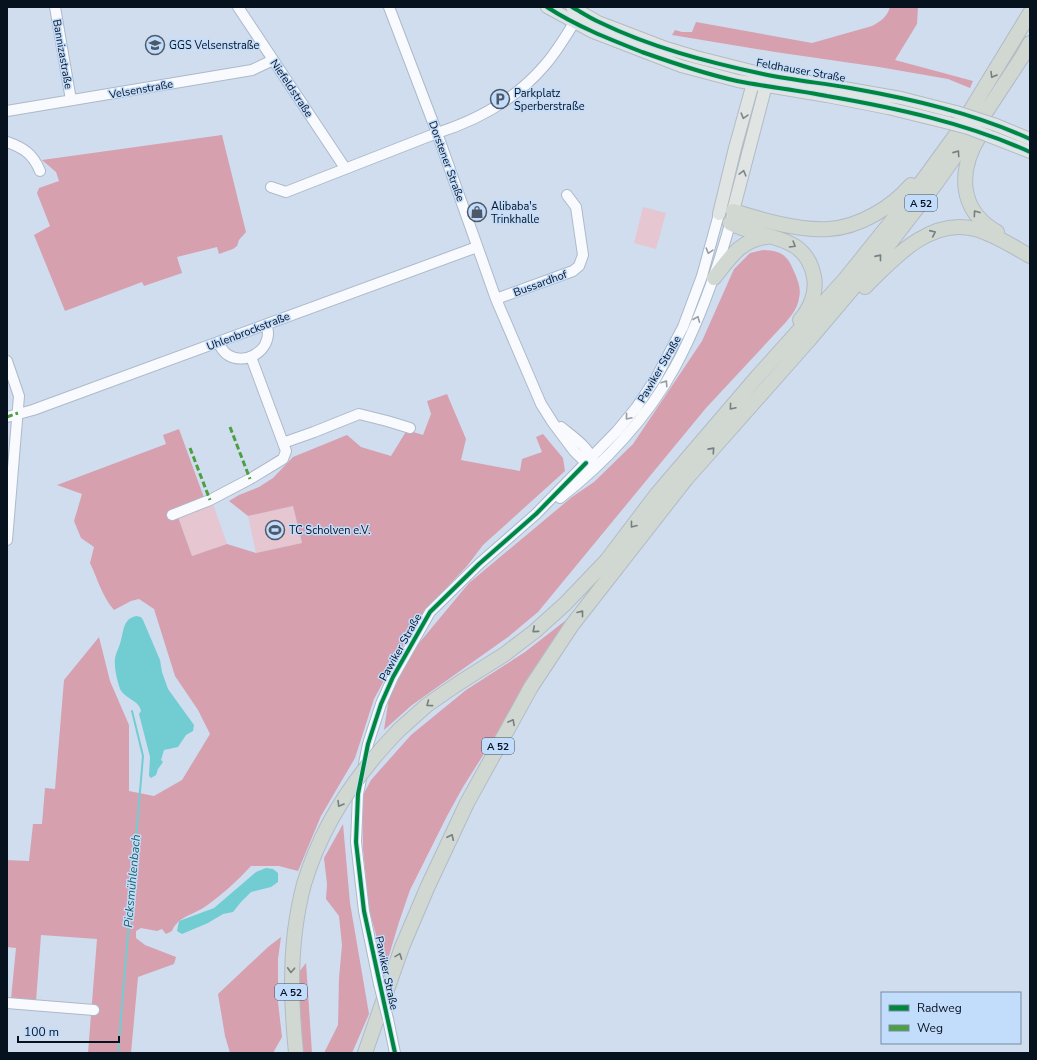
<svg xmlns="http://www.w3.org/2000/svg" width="1037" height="1060" font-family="'Nunito Sans',sans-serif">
<rect width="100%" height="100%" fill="#cfddef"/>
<!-- green -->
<path fill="#e5c6d1" d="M643 207 666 213 656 249 634 243Z
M213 504 227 544 192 556 178 517Z
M293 506 302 543 256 553 248 516Z"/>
<!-- forest -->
<path fill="#d6a0af" d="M890 7H918L917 24 895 60 973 81 970 88 948 79 879 67 775 52 672 35 675 30 682 32H692L696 22 812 43 872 26C881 21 887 17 890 7Z
M222 135 246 232 239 240 237 246 233 249 219 254 217 247 177 257 182 273 144 286 142 282 65 311 34 235 50 226 37 193 39 188 59 181 56 172 42 160Z
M763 250C785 251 788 257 796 276 799 284 801 290 799 298 798 307 792 315 786 322L706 408 538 612 508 637 412 705 384 730 389 697 414 649 469 583 572 497 594 482 633 444 702 341 734 269 750 253Z
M447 394 466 439 461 460 520 471 522 459 542 452 536 437 543 434 563 458 565 471 483 545 467 566 438 597 414 625 374 699 355 758 321 816 298 871 279 866H251C237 881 223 894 206 906 194 915 178 916 172 931L166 934 162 929 157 931 141 928 136 931V938L145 945 176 957 174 964 138 977 131 1053H88L97 939 41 935 36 1001 11 999 16 948 7 947V860L29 861 33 824H42L45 788 55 789 64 680 99 637 110 681 129 725V791L154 796 182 780 210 734 198 710 175 676 154 609 139 599 131 601 114 610C102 596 98 580 90 563L94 547 81 538 74 521 82 494 57 485 166 444 163 435 179 429 207 506 178 517 192 556 227 544 256 553 302 543 293 506 248 516 229 501 239 495 259 487 273 478 293 457 347 435 361 447 391 456 407 430 423 435 431 414 427 401Z
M570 617 551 643 526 681 509 714 463 787 447 816 410 890 399 922 385 969 369 909 363 849 362 797 371 780 411 735 466 690 525 652Z
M343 824 350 903 369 1014 352 1053H324L338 1025 339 978 342 945 339 916 326 899 327 884 324 858Z
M281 937 278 959V1002L282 1037 273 1053H230L225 1036 218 994 268 947Z
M306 963 312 1053H301L299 972Z"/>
<!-- water -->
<path fill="#71cdd2" d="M136 616 141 617 143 620 160 660 162 672 168 689 194 725 193 731 186 735 178 747 164 750 161 760 163 762 158 769 156 775 151 778 149 776 150 757 139 714 141 711C139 700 125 699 120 689 117 680 114 668 115 658 116 652 120 646 121 640 124 630 123 619 136 616Z
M266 868 273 869 278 873V882L271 887 251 892 241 902 233 912 223 914 208 923 182 934 177 931 179 921 214 908 256 872Z"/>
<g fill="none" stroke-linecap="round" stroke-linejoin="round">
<!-- stream -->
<path stroke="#71cdd2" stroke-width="2" d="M118 1053 143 756 132 711"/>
<!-- minor casing -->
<g stroke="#adb9c9" stroke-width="12">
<path id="minor" d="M55 7 71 100
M238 7 345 168
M389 7 437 133 496 299 541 404 553 423 574 451 586 463 596 467
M7 111 252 70 273 60
M7 142C24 148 33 154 40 171
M271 187 286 192 437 133C478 120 517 98 545 65 558 50 568 33 578 16
M496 299 573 271 579 266 583 255 576 207 567 195
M218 343C221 347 223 352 228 355 244 365 267 353 268 334 268 331 267 327 267 324
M7 361 19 396 7 540
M7 417 33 410 477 247
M561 427C573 437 589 447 594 463
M283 443 314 432 359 414 387 421 410 428
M560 498C605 463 648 417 675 367 701 319 718 268 732 217
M172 515 210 500 250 479 283 459 286 451 251 357
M379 984 364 911 356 842 358 794 368 744 381 704 393 677 430 612 479 564 536 514 617 431 636 408 656 378 683 327 702 276 719 214
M7 1003 94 1010
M388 1019 395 1053"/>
</g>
<!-- major casing -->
<g stroke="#b3bbc4" stroke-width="14">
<path id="major" d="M547 7 593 32 681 66 738 81 827 96 888 108 949 123
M572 7 598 22 622 31 666 48 696 57 763 74 901 98 956 112
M996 125 1030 139
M989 136 1030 152
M733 211 766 85 764 79
M719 214 735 148 753 83 759 78"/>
</g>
<!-- highway casing -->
<g stroke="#b3bbc4" stroke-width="16">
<path id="highway" d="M980 135C958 170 958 210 997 232
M733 211C762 220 799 231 829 229 859 227 891 208 911 185
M730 223C762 240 806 232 814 277 817 292 810 309 800 320
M714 278C729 259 741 239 767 237
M865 287C893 259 930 217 975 229 994 234 1012 246 1030 256
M399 730 427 705 459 683 505 654 535 631 565 604 607 560 657 494 757 377 846 278 907 202 955 136 1030 13
M295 931C290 973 292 1011 296 1053
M365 1053 402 947 428 886 467 803 531 687 572 625 686 479 809 340 880 256 937 182 980 121 1022 57 1030 43"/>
</g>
<!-- minor -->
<use href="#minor" stroke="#f8fafd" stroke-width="10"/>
<!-- major -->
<use href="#major" stroke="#e0e5e3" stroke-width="12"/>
<!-- highway -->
<use href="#highway" stroke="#d1d8d2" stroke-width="14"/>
<!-- minor-bridge casing -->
<g stroke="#adb9c9" stroke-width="12" stroke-linecap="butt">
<path id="minor-bridge" d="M379 984 388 1019"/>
</g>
<!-- major-bridge casing -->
<g stroke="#b3bbc4" stroke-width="14" stroke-linecap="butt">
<path id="major-bridge" d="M956 112 996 125
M949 123 968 128 989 136"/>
</g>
<!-- highway-bridge casing -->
<g stroke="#b3bbc4" stroke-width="16" stroke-linecap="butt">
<path id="highway-bridge" d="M295 931C297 915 300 899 304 884 322 824 356 774 399 730"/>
</g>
<!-- minor-bridge -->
<use href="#minor-bridge" stroke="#f8fafd" stroke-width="10"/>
<!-- major-bridge -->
<use href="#major-bridge" stroke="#e0e5e3" stroke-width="12"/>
<!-- highway-bridge -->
<use href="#highway-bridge" stroke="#d1d8d2" stroke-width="14"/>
<!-- quiet -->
<path stroke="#4ca041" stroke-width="3" stroke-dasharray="6 3" stroke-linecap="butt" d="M7 417 18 413
M230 427 250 479
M190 448 210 500"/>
<!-- cycleway casing -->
<g stroke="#c2dcfc" stroke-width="6">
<path id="cycleway" d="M547 7C576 26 609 39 642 52 673 63 705 74 737 81 767 87 797 90 827 96 896 108 966 123 1030 152
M572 7C581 12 590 18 599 22 650 47 707 62 763 74 792 80 821 83 850 88 912 99 973 113 1030 139
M395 1053 364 911 356 842 358 794 368 744 381 704 393 677 430 612 479 564 536 514 586 463"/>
</g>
<!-- cycleway -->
<use href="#cycleway" stroke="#00873e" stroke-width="4"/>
</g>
<!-- one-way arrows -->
<defs><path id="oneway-chevron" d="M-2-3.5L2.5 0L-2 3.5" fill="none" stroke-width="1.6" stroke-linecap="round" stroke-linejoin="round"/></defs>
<g stroke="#767f81">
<use href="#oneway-chevron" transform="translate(993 75) rotate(121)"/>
<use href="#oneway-chevron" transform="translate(957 153) rotate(-55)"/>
<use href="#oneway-chevron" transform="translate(976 213) rotate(-126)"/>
<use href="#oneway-chevron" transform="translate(933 233) rotate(-24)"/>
<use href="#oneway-chevron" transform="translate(793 245) rotate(31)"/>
<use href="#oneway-chevron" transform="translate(879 257) rotate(-51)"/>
<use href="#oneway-chevron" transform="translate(732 407) rotate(130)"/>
<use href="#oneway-chevron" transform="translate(712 450) rotate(-48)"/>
<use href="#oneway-chevron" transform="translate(633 525) rotate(128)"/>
<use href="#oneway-chevron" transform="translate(581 613) rotate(-52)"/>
<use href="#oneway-chevron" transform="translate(535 630) rotate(140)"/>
<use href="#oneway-chevron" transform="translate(429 704) rotate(143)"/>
<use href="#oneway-chevron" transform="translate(512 722) rotate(-61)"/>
<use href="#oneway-chevron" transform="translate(340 804) rotate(121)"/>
<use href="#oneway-chevron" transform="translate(451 837) rotate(-65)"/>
<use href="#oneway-chevron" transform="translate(399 956) rotate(-70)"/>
<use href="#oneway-chevron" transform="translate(291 970) rotate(93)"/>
</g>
<g stroke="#7e868b">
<use href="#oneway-chevron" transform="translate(744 116) rotate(106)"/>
<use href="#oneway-chevron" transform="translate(743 173) rotate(-75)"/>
</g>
<g stroke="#989da4">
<use href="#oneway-chevron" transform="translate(709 251) rotate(106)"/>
<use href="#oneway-chevron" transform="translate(697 319) rotate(-68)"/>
<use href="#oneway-chevron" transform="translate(665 383) rotate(-57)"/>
<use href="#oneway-chevron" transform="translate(628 417) rotate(130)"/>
</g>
<!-- icons -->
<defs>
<g id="school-ring" transform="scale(1)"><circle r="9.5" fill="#c2dcfc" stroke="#4d5968" stroke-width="1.5"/><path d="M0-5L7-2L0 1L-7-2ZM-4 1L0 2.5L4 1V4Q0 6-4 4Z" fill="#4d5968"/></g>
<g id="parking-ring" transform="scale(1)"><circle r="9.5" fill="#c2dcfc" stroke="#4d5968" stroke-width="1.5"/><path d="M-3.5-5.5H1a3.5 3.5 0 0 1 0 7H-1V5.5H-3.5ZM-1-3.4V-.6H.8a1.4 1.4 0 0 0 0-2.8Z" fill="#4d5968"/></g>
<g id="shop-ring" transform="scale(1)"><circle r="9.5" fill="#c2dcfc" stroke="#4d5968" stroke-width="1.5"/><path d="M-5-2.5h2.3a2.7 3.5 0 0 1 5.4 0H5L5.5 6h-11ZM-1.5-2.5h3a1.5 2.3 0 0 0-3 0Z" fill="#4d5968"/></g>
<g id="stadium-ring" transform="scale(1)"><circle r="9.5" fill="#c2dcfc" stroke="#4d5968" stroke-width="1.5"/><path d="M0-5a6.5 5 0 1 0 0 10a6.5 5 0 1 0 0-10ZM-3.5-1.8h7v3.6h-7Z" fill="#4d5968"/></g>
</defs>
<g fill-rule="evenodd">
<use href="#school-ring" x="155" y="45"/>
<use href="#parking-ring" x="500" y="99"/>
<use href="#shop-ring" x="477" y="212"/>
<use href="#stadium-ring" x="275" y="530"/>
</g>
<g text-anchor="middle" stroke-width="3" stroke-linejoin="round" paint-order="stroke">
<!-- shield labels -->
<g fill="#c2dcfc" stroke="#3f4f61" stroke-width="1">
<rect x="905" y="195" width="32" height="16" rx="3"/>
<rect x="482" y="738" width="32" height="16" rx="3"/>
<rect x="275" y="984" width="32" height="16" rx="3"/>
</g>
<g font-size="10" font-weight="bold" fill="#07121f">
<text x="921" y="207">A 52</text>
<text x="498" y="750">A 52</text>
<text x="291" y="996">A 52</text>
</g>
<!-- poi labels -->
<g font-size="11" fill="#07121f" stroke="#c2dcfc" text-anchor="start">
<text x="169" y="49">GGS Velsenstraße</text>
<text x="514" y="97">Parkplatz<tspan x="514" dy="13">Sperberstraße</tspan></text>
<text x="491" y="210">Alibaba's<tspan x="491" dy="13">Trinkhalle</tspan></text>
<text x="289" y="534">TC Scholven e.V.</text>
</g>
<!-- street labels -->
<g font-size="11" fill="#07121f" stroke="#c2dcfc">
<text transform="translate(63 54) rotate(80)" y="4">Bannizastraße</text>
<text transform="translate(801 70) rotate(10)" y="4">Feldhauser Straße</text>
<text transform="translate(292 88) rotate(56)" y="4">Niefeldstraße</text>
<text transform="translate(141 89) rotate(-10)" y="4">Velsenstraße</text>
<text transform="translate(447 161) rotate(70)" y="4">Dorstener Straße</text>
<text transform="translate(540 283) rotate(-20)" y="4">Bussardhof</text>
<text transform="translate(248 331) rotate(-21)" y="4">Uhlenbrockstraße</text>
<text transform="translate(659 369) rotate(-60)" y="4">Pawiker Straße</text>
<text transform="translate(400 647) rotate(-61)" y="4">Pawiker Straße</text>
<text transform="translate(387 973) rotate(78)" y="4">Pawiker Straße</text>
</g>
<!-- water labels -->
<g font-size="12" font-style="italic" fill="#1b605f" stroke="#c2dcfc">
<text transform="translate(132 881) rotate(-85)" y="4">Picksmühlenbach</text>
</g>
</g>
<!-- border -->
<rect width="1037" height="1060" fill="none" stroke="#07121f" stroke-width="16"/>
<!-- legend -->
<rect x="881" y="992" width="140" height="52" fill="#c2dcfc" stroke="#778ba4"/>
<rect x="889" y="1005" width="20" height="6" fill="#00873e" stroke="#778ba4"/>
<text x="917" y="1012" font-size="12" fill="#07121f">Radweg</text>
<rect x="889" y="1025" width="20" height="6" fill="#4ca041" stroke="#778ba4"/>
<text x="917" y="1032" font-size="12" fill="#07121f">Weg</text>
<!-- scale -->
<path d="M18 1036v6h101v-6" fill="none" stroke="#07121f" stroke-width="2"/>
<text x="24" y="1036" font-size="12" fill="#07121f" stroke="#c2dcfc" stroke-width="3" paint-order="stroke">100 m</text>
</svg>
